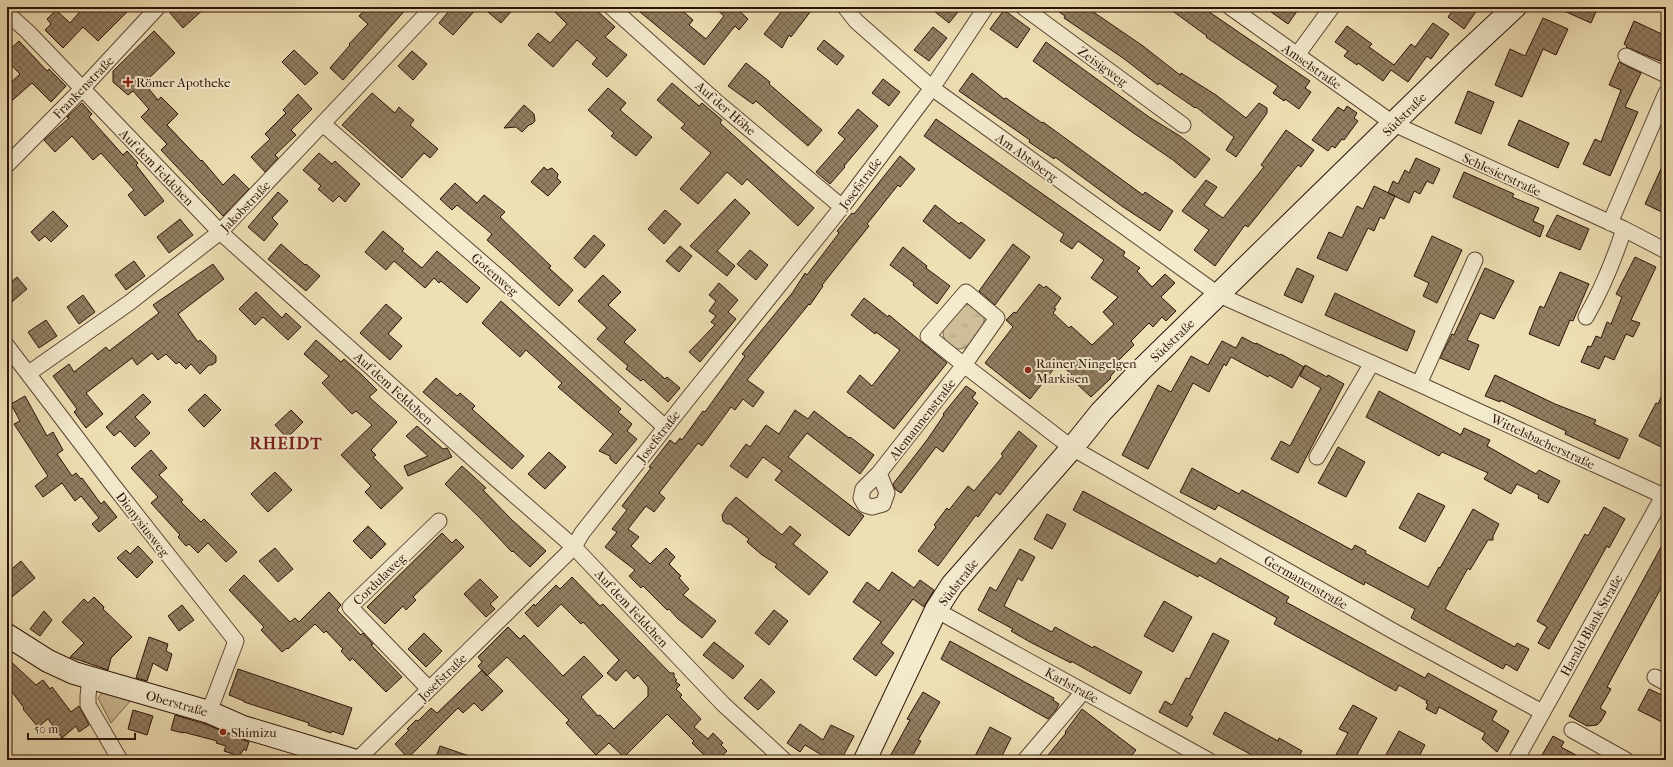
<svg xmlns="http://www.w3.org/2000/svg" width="1673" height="767" font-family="'IM FELL French Canon',serif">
<defs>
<pattern id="park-tufts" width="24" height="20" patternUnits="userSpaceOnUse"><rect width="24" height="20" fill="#cdbd98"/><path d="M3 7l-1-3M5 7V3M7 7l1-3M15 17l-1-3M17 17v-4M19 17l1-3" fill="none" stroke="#b0a282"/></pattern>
<pattern id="building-cross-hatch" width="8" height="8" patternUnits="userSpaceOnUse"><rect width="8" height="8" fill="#917e62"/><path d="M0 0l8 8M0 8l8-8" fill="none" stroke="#77664f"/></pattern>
</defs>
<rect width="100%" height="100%" fill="#eee0b5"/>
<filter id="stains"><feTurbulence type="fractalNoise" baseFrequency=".005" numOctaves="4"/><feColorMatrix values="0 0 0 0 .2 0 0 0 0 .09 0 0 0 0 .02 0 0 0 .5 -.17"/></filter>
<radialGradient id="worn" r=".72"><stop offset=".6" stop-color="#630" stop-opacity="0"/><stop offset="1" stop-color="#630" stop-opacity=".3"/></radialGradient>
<!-- green -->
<path fill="#cdbd98" stroke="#7d6850" d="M103 692 131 700 111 723 98 698Z"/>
<!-- park -->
<path fill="url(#park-tufts)" stroke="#7d6850" d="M967 304 973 305 984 316C985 326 980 331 974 338 972 341 969 345 966 347 955 354 939 340 944 328 945 324 948 321 951 318 956 311 959 307 967 304Z"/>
<!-- building -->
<path fill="url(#building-cross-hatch)" stroke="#2d1309" d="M84 7H132L98 41 83 27 63 48 45 30 51 24 47 19 56 10 70 23Z
M176 7H206L183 28 170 13Z
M367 7H408L343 80 330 68 350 45 349 44 368 24 359 16Z
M452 7H478L453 35 439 23Z
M482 7H515L501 23Z
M550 7H593L615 27 605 37 627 55 607 77 592 64 597 58 577 40 553 67 528 45 538 33 550 43 567 24Z
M634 7H678L693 20 689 25 706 39 724 16 714 7H735L748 19 739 30 735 26 704 65Z
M785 7H814L791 37 789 35 782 48 764 34Z
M929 7H962L949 23Z
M1052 7H1086L1143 46 1180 75 1181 73 1216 95 1246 118 1259 103 1267 108V113L1236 157 1226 150 1234 137 1196 107 1195 108 1159 83 1158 85 1123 58 1064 18 1065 16Z
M1167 7H1202L1310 81 1305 88 1311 92 1299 109 1285 99 1284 101 1273 93 1278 86 1232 55 1206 37 1207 36Z
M1264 7H1300L1288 24Z
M1455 7H1479L1464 29 1448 17Z
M1555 7H1598L1591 23Z
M1004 10 1030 29 1017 48 990 29Z
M1543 18 1568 29 1556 55 1543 49 1522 97 1495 85 1510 49 1525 56Z
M1634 21 1666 36V48L1660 61 1626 47 1627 46 1624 44Z
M1433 23 1449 34 1431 59 1427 56 1408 82 1391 70 1383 81 1358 63 1357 65 1344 56 1348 51 1335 42 1347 26 1372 44 1369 47 1394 65 1411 44 1415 47Z
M933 27 947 38 929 61 914 50Z
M154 31 175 53 144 83 158 100 161 97 178 114 167 125 201 161 202 160 223 185 234 174 249 189 223 216 161 150 167 144 141 117 149 109 133 91 128 95 113 82V71Z
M824 40 844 56 837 65 817 49Z
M19 41 47 71 49 69 66 86 51 102 32 83 7 105V86L20 74 7 61V52Z
M1046 42 1149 117 1180 136 1210 159 1195 178 1173 160 1132 132 1033 61Z
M294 50 318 73 305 85 282 62Z
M412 51 427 64 413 80 398 66Z
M1619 62 1641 73 1625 107 1638 112 1610 176 1583 164 1595 139 1601 142 1621 90 1609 85Z
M746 63 770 82 769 84 822 130 808 146 756 101 753 104 728 86Z
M972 73 1004 99 1006 98 1042 123 1043 122 1143 195 1145 192 1173 211 1160 231 1123 207 1055 157 1054 159 1029 142 1030 140 959 91Z
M883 79 900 92 889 106 872 93Z
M672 83 699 106 702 103 722 120 720 123 814 208 798 226 747 179 742 185 727 172 698 204 680 189 711 153 681 128 685 124 657 100Z
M608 88 626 103 620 110 652 137 636 156 611 136 614 133 588 110Z
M1468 91 1494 102 1481 134 1455 123Z
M372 93 395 113 399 107 404 112 414 120 410 125 438 149 430 158 424 153 402 178 342 125Z
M298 94 312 109 291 130 296 135 275 155 278 158 265 172 251 157 270 139 265 134 286 113 283 110Z
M82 103 92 114 89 117 123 155 127 151 138 163 136 165 164 201 145 216 128 195 134 190 101 153 93 160 72 136 55 152 44 140 69 118 67 117Z
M524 105 534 114 535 121 532 124 529 125 522 132 516 127 504 128Z
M1347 106 1357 113 1354 118 1358 121 1344 140 1342 139 1335 148 1332 146 1328 151 1312 140 1338 107 1344 111Z
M858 109 878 126 844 166 845 167 830 184 816 172 845 139 838 133Z
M936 119 1125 252 1123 256 1140 268 1137 271 1152 287 1165 274 1175 283 1161 297 1176 311 1166 321 1162 317 1153 327 1149 323 1131 341 1134 345 1115 364 1118 367 1110 377 1111 378 1091 397 1077 384 1079 381 1061 365 1058 368 1056 366 1030 399 985 363 1013 327 1006 320 1014 312 1016 313 1039 284 1044 288 1046 286 1061 298 1054 308 1056 309 1053 313 1069 328 1071 326 1092 345 1114 324 1103 312 1118 297 1091 278 1104 260 1078 241 1072 249 1060 241 1064 234 924 136Z
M1519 120 1569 143 1558 168 1508 145Z
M1286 130 1314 150 1301 167 1298 165 1248 227 1245 225 1215 266 1194 250 1209 230 1182 211 1206 180 1217 187 1204 205 1223 218 1264 167 1261 165Z
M319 153 332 164 335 161 360 184 345 202 339 196 333 202 318 189 321 186 303 170Z
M900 156 915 169 900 187 898 185 867 224 869 226 822 285 823 286 810 305 809 304 747 380 764 392 753 407 743 399 735 410 731 407 702 446 698 443 659 493 665 498 654 512 646 506 628 529 639 537 631 546 650 564 666 548 675 557 669 564 681 576 679 578 689 589 683 595 716 621 702 638 678 619 669 609 667 610 643 586 641 588 629 576 635 570 605 547 617 532 612 529 627 510 622 506 651 468 649 467 670 440 675 444 680 438 682 440 703 411 705 412 745 356 742 354 793 292 805 273 807 275 839 233 837 231 852 213 854 214Z
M1416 158 1440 169 1433 184 1427 181 1420 194 1414 191 1409 203 1388 193 1393 181 1398 184 1405 170 1409 173Z
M1666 158V214L1645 204Z
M544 167 547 170 552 168 558 174 557 178 561 182 548 196 531 182Z
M1464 172 1514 194 1512 197 1539 208 1533 221 1544 226 1540 237 1453 197Z
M455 183 477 203 484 195 505 212 500 217 551 266 549 268 573 290 559 306 487 240 492 234 457 205 452 210 440 199Z
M1374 186 1395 196 1384 219 1380 217 1374 231 1368 228 1347 271 1317 258 1329 232 1342 238 1357 206 1363 209Z
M278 192 288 201 272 218 278 224 264 241 248 227Z
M735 199 750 213 717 251 735 266 727 276 690 246Z
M935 205 959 224 961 222 985 240 970 259 923 221Z
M665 210 681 224 664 244 648 229Z
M53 211 68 226 51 242 45 236 39 241 31 232Z
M1557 215 1589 229 1580 250 1546 236Z
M180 219 193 235 169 253 157 237Z
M383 231 404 249 402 251 422 268 437 251 480 288 467 303 441 281 439 283 434 278 425 288 394 261 386 270 365 252Z
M594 235 605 245 585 268 574 258Z
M1432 236 1462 250 1437 303 1423 296 1429 283 1414 276Z
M281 244 305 265 306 264 320 276 306 291 268 259Z
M1013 244 1030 257 995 305 979 291Z
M680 246 692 256 679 272 666 261Z
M903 247 927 266 926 268 950 286 937 304 913 285 914 283 890 265Z
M750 250 768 265 756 280 737 264Z
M1635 257 1656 267 1631 320 1640 323 1633 337 1626 334 1614 360 1605 356 1599 369 1581 362 1588 346 1591 347 1596 336 1601 338 1607 322 1611 324 1622 297 1616 294Z
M134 261 145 276 126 290 115 275Z
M213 264 224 279 178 314 198 342 200 340 216 356V362L212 365H209L200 374 191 364 186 369 179 362 176 364 166 354 158 360 152 353 137 365 132 358 86 393 103 414 86 428 74 412 77 409 53 376 69 364 74 372 106 347 109 351 159 313 153 305Z
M1297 268 1314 276 1302 303 1284 295Z
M1485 268 1514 281 1494 319 1480 313 1467 340 1479 345 1469 370 1440 358 1452 334 1454 335Z
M1560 272 1589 284 1573 321 1570 320 1559 346 1529 334 1540 306 1544 308Z
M603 275 621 292 608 305 636 330 624 342 665 379 667 377 680 388 668 402 643 379 641 381 626 369 628 366 597 339 607 328 578 301Z
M17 277 27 289 7 306V286Z
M719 283 738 300 728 312 736 319 700 362 689 352 715 325 711 322 716 316 709 311 716 301 709 295Z
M256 292 282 318 286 313 301 327 288 340 263 317 255 325 239 309Z
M1335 293 1415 331 1407 351 1325 315Z
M83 295 95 312 79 324 67 307Z
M864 298 888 317 889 315 947 363 894 429 847 392 860 375 872 386 900 350 876 332 875 334 851 315Z
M501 301 621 409 618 412 632 424 627 431 637 439 616 464 610 459V456L599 451 613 434 558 387 562 383 526 350 520 357 482 323Z
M386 304 402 318 388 334 402 346 390 360 360 333Z
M46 320 57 336 39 348 28 332Z
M1242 337 1255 344 1256 343 1280 355 1281 354 1304 367 1292 388 1269 375 1268 377 1231 357 1226 366 1224 364 1209 392 1193 383 1148 469 1122 455 1158 385 1171 392 1191 356 1208 365 1222 341 1236 348Z
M316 340 341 362 344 359 361 374 377 390 369 397 397 422 371 450 376 455 373 457 403 488 381 509 365 492 371 486 341 455 372 425 356 411 352 414 322 383 329 376 304 354Z
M1305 365 1327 377 1328 375 1344 384 1298 473 1271 459 1281 441 1290 446 1321 388 1300 376Z
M1495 375 1555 404 1596 420 1594 424 1628 439 1619 459 1565 434 1566 431 1500 400V402L1485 396Z
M436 378 457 396 460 393 475 406 472 409 524 456 512 469 423 392Z
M966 386 976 393 972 398 978 403 943 452 936 447 901 493 895 489 893 484 927 440 944 415 943 414Z
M1666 386V436L1661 447 1639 436 1656 403 1658 404Z
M1379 391 1461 435 1464 428 1490 440 1487 446 1536 474 1539 470 1560 481 1548 503 1538 498 1539 495 1517 484 1511 494 1484 479 1488 473 1442 452 1439 456 1366 417Z
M143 394 151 402 135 417 150 433 135 447 120 431 114 436 106 427Z
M205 394 221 410 204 427 188 410Z
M25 396 47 436 53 432 63 450 57 454 72 476 76 473 81 479 82 478 101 504 104 501 117 517 99 532 92 524 99 518 81 496 75 501 62 483 43 497 35 486 48 476 14 424 20 421 11 404Z
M291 410 303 422 287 438 275 425Z
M795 410 808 419 814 411 849 438 850 437 874 455 860 474 807 433 788 457 864 516 849 536 775 480 782 471 763 457 747 478 730 466 746 444 750 447 766 425 779 434Z
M417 426 443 449 447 448 452 457 408 476 404 466 428 456 406 436Z
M1019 431 1037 446 1000 495 996 492 978 517 976 515 938 566 918 551 936 527 934 525 947 508 949 510 968 486 974 491 1003 456 1001 454Z
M1338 447 1365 462 1346 497 1318 483Z
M151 450 167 468 159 475 183 500 181 502 201 522 204 519 237 552 226 562 208 543 198 553 189 544 186 546 178 537 180 535 151 503 158 497 131 468Z
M549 452 566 467 545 489 528 474Z
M462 466 486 488 483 490 511 519 546 551 530 567 513 551 512 552 479 517 445 484Z
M1192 468 1239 494 1242 490 1352 550 1355 545 1366 551 1365 553 1428 587 1439 567 1440 568 1473 509 1499 524 1493 536V540H1488L1470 570 1468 568 1445 609 1515 647 1517 643 1529 649 1517 671 1506 664 1503 669 1411 618 1415 609 1365 582 1364 585 1218 505 1215 510 1180 492Z
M275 472 292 490 268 512 251 494Z
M1083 491 1216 564 1220 558 1289 597 1286 602 1425 678 1428 673 1497 711 1492 720 1509 731 1497 752 1482 739 1485 733 1439 707 1436 714 1426 709 1428 704 1426 703 1427 701 1399 685 1396 691 1274 624 1277 618 1199 575 1198 577 1073 510Z
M1418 493 1445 506 1425 542 1399 528Z
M736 497 782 535 790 526 801 535 793 544 828 572 809 595 775 567 777 564 762 555 747 542 749 539 730 524H727L723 521 722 515 727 507Z
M1604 507 1625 519 1609 548 1607 546 1549 649 1538 643 1547 627 1537 621 1585 534 1588 536Z
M1047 514 1066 524 1052 549 1034 539Z
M368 526 386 544 371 559 353 541Z
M442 533 452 543 456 539 464 547 413 597 416 600 406 610 403 606 385 624 367 607Z
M1666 538V579L1607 687 1611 689 1600 708 1606 712 1601 721 1597 725 1587 726 1569 716Z
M138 546 153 562 137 578 117 558 126 550 130 554Z
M275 548 293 569 278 582 259 561Z
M1020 549 1035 557 1022 581 1018 578 1004 606 1052 632 1055 627 1093 648 1094 646 1142 672 1130 694 1071 661V663L1030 642 1011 631 1013 629 978 610 990 587 996 591Z
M21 561 35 578 7 601V573Z
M892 572 914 588 920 580 934 590 924 607 913 599 881 643 894 653 876 676 853 659 881 622 853 602 867 582 879 591Z
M244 575 290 622 295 618 299 622 329 592 341 605 337 610 361 635 363 633 373 644 371 645 402 677 386 692 352 658 350 661 341 651 343 649 326 631 324 633 315 624 288 649 287 648 282 652 261 630 264 627 229 590Z
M572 577 600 606 603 604 670 673H674V677L677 680 675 681 680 685 676 689 682 695 680 697 701 719 694 727 708 739 713 733 723 743 721 745 727 751 718 760H709L692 743 694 741 667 714 624 757 609 743 596 755 566 723 569 720 507 657 487 676 478 666 482 662 478 657 508 627 520 639 524 635 563 676 584 656 603 676 581 697 598 716 600 715 614 729 648 696V687L638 675 634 679 626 670 616 681 607 673 619 660 583 622 581 624 561 604 538 627 525 613 534 604 535 606 556 585 560 589Z
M480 579 498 597 490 604 495 609 486 617 464 594Z
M94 597 104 607 103 609 132 637 111 658 108 670 70 657 84 643 62 622 84 599 88 603Z
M1164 601 1192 617 1173 652 1144 636Z
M182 605 194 620 179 631 168 616Z
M774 610 788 621 769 645 755 633Z
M44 611 52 620 40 636 30 629Z
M424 633 442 651 426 667 408 649Z
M1213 633 1229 641 1190 715 1193 717 1187 727 1159 712 1165 701 1172 705 1186 678 1189 679Z
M149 637 168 644 166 651 172 654 167 671 153 663 147 681 136 678Z
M950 641 1054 698 1053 700 1059 704 1056 710 1048 719 941 659Z
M714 642 744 666 733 679 703 655Z
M7 658 36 685 43 680 50 689 52 687 71 712 79 706 89 725 79 732 76 726 62 738 48 719 38 727 23 709 24 708 7 685Z
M238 669 352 708 343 735 332 731 331 733 308 725 309 723 244 702V701L229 695Z
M482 670 503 691 482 711 474 703 463 713 458 708 408 758 395 744 409 730 407 729 416 720 418 721 431 708 437 713Z
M761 679 775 692 758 710 744 698Z
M1649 689 1666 697V724L1638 710Z
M923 692 940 702 918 740 921 741 910 760H888L910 720 907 719Z
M1353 705 1377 718 1354 760H1333L1348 733 1339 729Z
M1082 709 1136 750 1128 760H1044L1066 733 1065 732Z
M133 710 153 716 147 735 128 729Z
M1225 712 1278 741 1279 738 1302 751 1297 760H1261L1213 734Z
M175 715 205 724 249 742 246 751 244 749 239 756 224 751 226 746 216 743 217 741 183 732V733L171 730Z
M800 724 823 740 831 725 854 736 841 760H830L805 745 800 752 787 743Z
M990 727 1011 738 1000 760H973Z
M1399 731 1425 745 1417 760H1383Z
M1553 736 1564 742 1561 747 1585 760H1539Z
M440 746 475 758 474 760H435Z"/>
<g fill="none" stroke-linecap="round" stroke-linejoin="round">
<!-- street casing -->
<g stroke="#5d4634" stroke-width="17">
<path id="street" d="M611 7 718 103 842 207
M845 7 856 21 932 88 1219 295 1419 384 1666 497
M1023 7 1183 125
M1230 7 1394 124 1624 229 1666 251
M7 13 28 32 220 232 480 465 574 547 723 704 784 760
M1297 55 1332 7
M1626 56 1666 75
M323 124 501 279 665 427
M7 165 82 89 158 7
M1610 223 1666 93
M966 292 997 318 964 365 928 336Z
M1586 317C1602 289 1614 260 1624 229
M7 346 112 484 236 641 209 712
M29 373 129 303 220 232 433 7
M1419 384 1475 260
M1317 457 1372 363
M879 473 887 493 883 504 872 507 865 505 861 498 863 489 879 473 964 365 1072 448 1393 631 1542 712
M936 610 1208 760
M1655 677 1666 683
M90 678 88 696V705L120 760
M429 689 350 607 439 521
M1572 730 1626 760
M357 760 574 547 582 533 691 395 842 207 932 88 986 7
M1025 760 1083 692
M1516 760 1666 491"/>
</g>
<!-- secondary casing -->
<g stroke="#2d1309" stroke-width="24">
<path id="secondary" d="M7 635 48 661 74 673 209 712 243 727 353 760
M865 760 936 610 952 585 1072 448 1101 412 1140 371 1457 61 1515 7"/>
</g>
<!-- street -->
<use href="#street" stroke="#f4ebcf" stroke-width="15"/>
<!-- secondary -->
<use href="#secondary" stroke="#f4ebcf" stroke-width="22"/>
</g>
<!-- markers -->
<g fill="#8f2418" stroke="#f4ebcf" stroke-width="1.5">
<path d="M126 76h4v4h4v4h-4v4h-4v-4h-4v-4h4z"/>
<circle cx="1028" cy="370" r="4"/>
<circle cx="223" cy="732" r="4"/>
</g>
<g text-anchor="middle" stroke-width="4" stroke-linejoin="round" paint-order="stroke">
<!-- street labels -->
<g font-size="13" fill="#2d1309" stroke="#f4ebcf">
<text transform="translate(1103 66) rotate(36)" y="5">Zeisigweg</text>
<text transform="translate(1312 66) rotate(35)" y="5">Amselstraße</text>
<text transform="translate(83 87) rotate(-46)" y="5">Frankenstraße</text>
<text transform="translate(726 108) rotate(41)" y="5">Auf der Höhe</text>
<text transform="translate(1404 114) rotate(-45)" y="5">Südstraße</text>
<text transform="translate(1027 157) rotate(36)" y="5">Am Abtsberg</text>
<text transform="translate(157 167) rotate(46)" y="5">Auf dem Feldchen</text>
<text transform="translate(1502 174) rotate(25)" y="5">Schlesierstraße</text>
<text transform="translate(860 183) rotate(-53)" y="5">Josefstraße</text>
<text transform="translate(245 206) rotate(-46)" y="5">Jakobstraße</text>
<text transform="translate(495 274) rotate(41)" y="5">Gotenweg</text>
<text transform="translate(1172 340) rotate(-44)" y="5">Südstraße</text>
<text transform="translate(394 388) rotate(42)" y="5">Auf dem Feldchen</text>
<text transform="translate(922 419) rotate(-52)" y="5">Alemannenstraße</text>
<text transform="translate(658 436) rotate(-52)" y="5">Josefstraße</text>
<text transform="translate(1543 441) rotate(25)" y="5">Wittelsbacherstraße</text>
<text transform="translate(143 524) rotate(52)" y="5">Dionysiusweg</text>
<text transform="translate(379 579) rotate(-44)" y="5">Cordulaweg</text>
<text transform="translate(958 582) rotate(-52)" y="5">Südstraße</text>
<text transform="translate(1306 582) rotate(30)" y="5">Germanenstraße</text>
<text transform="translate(632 608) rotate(47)" y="5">Auf dem Feldchen</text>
<text transform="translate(1591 625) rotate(-61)" y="5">Harald-Blank-Straße</text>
<text transform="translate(442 677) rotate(-44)" y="5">Josefstraße</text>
<text transform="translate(1072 685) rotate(29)" y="5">Karlstraße</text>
<text transform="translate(177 703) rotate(16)" y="5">Oberstraße</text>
</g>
<!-- poi labels -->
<g font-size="13" fill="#2d1309" stroke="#f4ebcf" text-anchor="start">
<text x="136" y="87">Römer Apotheke</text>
<text x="1036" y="368">Rainer Ningelgen<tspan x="1036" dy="15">Markisen</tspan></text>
<text x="231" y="737">Shimizu</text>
</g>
<!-- district labels -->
<g font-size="17" font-weight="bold" letter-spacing="1" fill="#7a1f14" stroke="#f4ebcf">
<text x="286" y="449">RHEIDT</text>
</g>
</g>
<!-- margin -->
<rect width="1673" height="767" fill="none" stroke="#eee0b5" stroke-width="24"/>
<rect x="8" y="8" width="1657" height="751" fill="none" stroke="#2d1309" stroke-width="2"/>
<rect x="12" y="12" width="1649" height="743" fill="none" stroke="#2d1309"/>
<!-- scale -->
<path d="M28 733v6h107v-6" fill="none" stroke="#2d1309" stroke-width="2"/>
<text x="34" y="733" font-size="12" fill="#2d1309" stroke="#f4ebcf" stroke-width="3" paint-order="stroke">50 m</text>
<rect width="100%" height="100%" filter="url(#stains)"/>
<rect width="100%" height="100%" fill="url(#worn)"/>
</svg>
